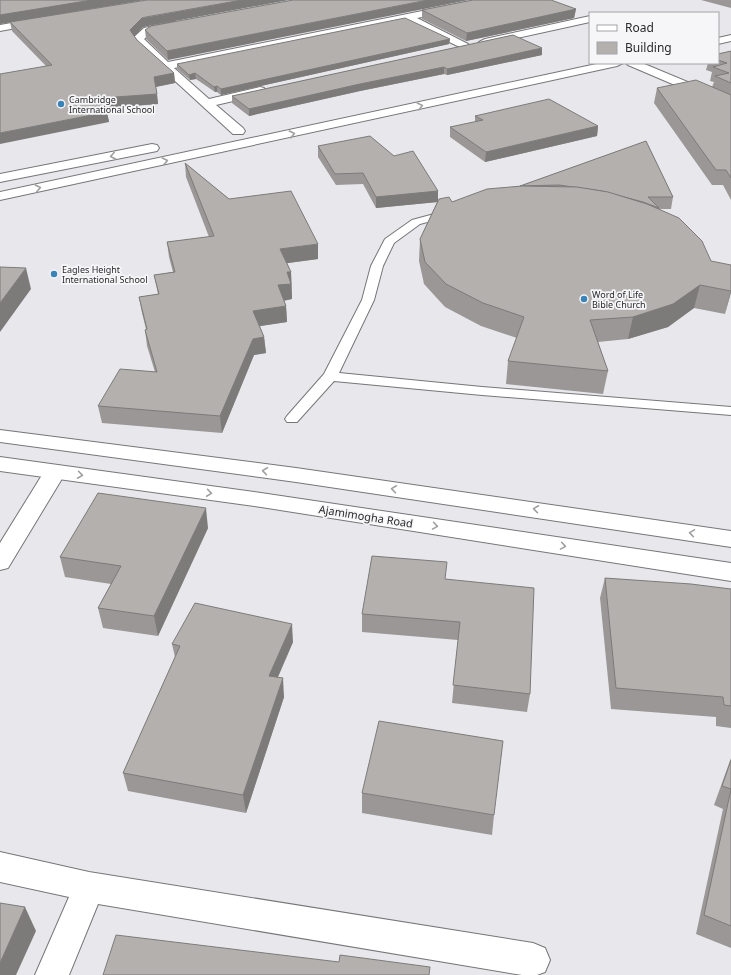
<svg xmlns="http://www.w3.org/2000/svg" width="731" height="975" viewBox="0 0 731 975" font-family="'Noto Sans',sans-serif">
  <rect width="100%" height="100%" fill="#e8e8ec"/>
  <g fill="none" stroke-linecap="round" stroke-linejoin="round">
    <defs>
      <path id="lane" d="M449 210 455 213 453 215 420 224 394 243 383 266 374 300 339 373 482 387 731 407V415L482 395 334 381 297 422H287L285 419 287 416 324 374 362 300 371 266 385 239 412 220Z"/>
      <g id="street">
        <path d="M477 0H497L492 3 417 18 468 44 470 46 468 48 464 49 405 21 174 68 209 99 260 87 264 88 266 91 264 94 216 105 243 128 245 131 243 134H233L139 48 133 38 144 28 173 22 177 23 178 25 177 27 152 33 144 39 168 62Z"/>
        <path d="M590 16V22L485 45 479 42 485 39Z"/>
        <path d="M40 18 45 21 44 23 0 31V25Z"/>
        <path d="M626 63H642L731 100V109L628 65Z"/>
        <path d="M55 465 63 467 66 472 8 568 0 570V543L47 467Z"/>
        <path d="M0 852 89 872 533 943 545 948 550 960 545 972 537 975H522L98 904 69 975H35L69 897 0 882Z"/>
      </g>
      <g id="secondary">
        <path d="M731 35V41L718 44V38Z"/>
        <path d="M601 63H623L617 66 0 200V192Z"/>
        <path d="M152 144 157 145 159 148 157 151 0 182V174Z"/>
        <path d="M0 430 296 468 731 531V547L296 482 0 442Z"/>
        <path d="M0 457 261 493 731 563V581L261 507 0 471Z"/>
      </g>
    </defs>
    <use href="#lane" stroke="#767679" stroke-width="2"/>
    <use href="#street" stroke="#767679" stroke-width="2"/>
    <use href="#secondary" stroke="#767679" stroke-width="2"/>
    <use href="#lane" fill="#fff" fill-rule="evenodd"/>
    <use href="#street" fill="#fff" fill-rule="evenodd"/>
    <use href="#secondary" fill="#fff" fill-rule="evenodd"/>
  </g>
  <g fill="#9a9796">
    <path d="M0 0H144L58 14 148 26 143 27 134 36 137 40 174 73 175 83 156 87 158 104 106 108 109 122 46 66 12 31 10 22 0 24Z"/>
    <path d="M293 0 168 60 146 39 145 30Z"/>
    <path d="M701 0H731V8Z"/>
    <path d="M556 2 576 9 574 18 466 41 422 19V10Z"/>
    <path d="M513 35 542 55 447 75 444 74 360 91 249 116 232 103V96Z"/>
    <path d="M450 39 449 44 221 95 217 92H215L196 79 190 80 177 69V64Z"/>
    <path d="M731 51V200L723 185H712L654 103 657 88 712 87 714 82 710 81 712 72 706 70 708 63H718V54Z"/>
    <path d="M475 116 598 126 597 136 485 162 450 137V127L475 122Z"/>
    <path d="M646 141 673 197 671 209H660L711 261 731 292 725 314 694 308 668 327 628 339 598 342 608 371 603 394 506 384 508 361 517 338 481 326 445 307 424 284 419 261 420 239 437 202 376 208 363 184 336 185 318 157V146L438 191V201L452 202 520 186Z"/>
    <path d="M185 163 229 199 318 259 287 263 291 272 292 299 284 301 286 306 287 322 260 326 264 337 266 353 254 355 222 433 102 423 98 406 155 372 147 346 145 330 146 329 142 313 139 297 158 294 154 275 173 272 169 257 167 242 209 237 186 177Z"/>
    <path d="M208 528 158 636 103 628 98 608 111 584 65 577 60 557Z"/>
    <path d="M605 578 731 589V728L716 726V717L611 709 600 598Z"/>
    <path d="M446 579 530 694 527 712 452 703 458 640 362 632V614Z"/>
    <path d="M293 642 278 677 284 697 246 813 128 791 123 773 175 657 172 644Z"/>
    <path d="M731 758V948L696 934 723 809 714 805Z"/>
    <path d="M362 793 494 815 492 835 362 813Z"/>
  </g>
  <g fill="#7d7b7a">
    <path d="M92 0H144L0 24V15Z"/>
    <path d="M242 0H289L148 26 143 27 132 39 130 30 142 18Z"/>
    <path d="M428 0H469L168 60 167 51Z"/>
    <path d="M576 9 574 18 466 41 467 33Z"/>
    <path d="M450 39 449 44 221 95V89Z"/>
    <path d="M542 48V55L447 75V69Z"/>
    <path d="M444 67V74L360 91 249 116V109L360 84Z"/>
    <path d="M174 73 175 83 155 87 154 77Z"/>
    <path d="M195 73 196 79 190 80 189 75Z"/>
    <path d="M217 86V92H215L214 87Z"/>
    <path d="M157 94 158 104 104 108 102 98Z"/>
    <path d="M107 112 109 122 0 144V133Z"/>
    <path d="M598 126 597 136 485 162 486 152Z"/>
    <path d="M438 191V202L376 208V197Z"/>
    <path d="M318 244V259L281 264 280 249Z"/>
    <path d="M26 268 31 289 0 332V303Z"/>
    <path d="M287 272H291L292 299 279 301 278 285Z"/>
    <path d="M700 285 694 308 668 327 628 339 633 317Z"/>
    <path d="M731 289V292L725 314Z"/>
    <path d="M286 306 287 322 254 327 253 311Z"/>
    <path d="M264 337 266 353 254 355 222 433 220 416 253 339Z"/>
    <path d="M206 508 208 528 158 636 154 616Z"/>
    <path d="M292 624 293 642 270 695 269 676Z"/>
    <path d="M283 678 284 697 246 813 243 795Z"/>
    <path d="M25 907 36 931 16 975H0V963Z"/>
  </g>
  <g fill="#b3b0ae" stroke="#7d7b7a">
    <path d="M0 0H92L0 15Z"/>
    <path d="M147 0H242L146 17 142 18 130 30 137 40 174 73 154 77 157 94 102 98 107 112 0 133V74L52 65 10 22Z"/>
    <path d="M293 0H428L167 51 145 30 151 26Z"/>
    <path d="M473 0H551L576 9 467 33 422 10Z"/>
    <path d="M405 18 450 39 221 89 217 86 214 87 195 73 189 75 177 64Z"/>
    <path d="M513 35 542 48 447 69 444 67 360 84 249 109 232 96Z"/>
    <path d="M731 51V83L715 76 729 73 713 67 727 63 718 60V54Z"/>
    <path d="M696 80 731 95V178L726 170H716L657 88Z"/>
    <path d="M549 99 598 126 486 152 450 127 483 120 475 116Z"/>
    <path d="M370 136 394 156 413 151 438 191 376 197 363 173 335 174 318 146Z"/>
    <path d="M646 141 673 197H648L659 208 643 202 602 191 559 185 520 186Z"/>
    <path d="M185 163 229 199 291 191 318 244 280 249 291 272H287L291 284 278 285 286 306 253 311 264 337 253 339 220 416 98 406 120 369 157 372 145 330 147 329 139 297 159 294 154 275 175 272 167 242 214 236Z"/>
    <path d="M522 186 577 187 608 192 647 204 679 218 702 241 711 261 731 265V291L700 285 673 304 633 317 590 320 608 371 508 361 524 317 483 303 446 284 425 262 420 239 439 199 449 197 452 202 487 189Z"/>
    <path d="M0 267 26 268 0 303Z"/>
    <path d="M98 493 206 508 154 616 98 608 121 566 60 557Z"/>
    <path d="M372 556 447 562 445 579 534 588 530 694 453 685 460 622 362 614Z"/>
    <path d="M605 578 691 584 731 589V706L724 705 723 697 616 688Z"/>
    <path d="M195 603 292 624 269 676 283 678 243 795 123 773 180 646 172 644Z"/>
    <path d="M379 721 503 741 494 815 362 793Z"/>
    <path d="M731 760V926L704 915 731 789 722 786Z"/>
    <path d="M0 903 25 907 0 963Z"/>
    <path d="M116 935 339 962 340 955 430 967 429 975H103Z"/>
  </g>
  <defs><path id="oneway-chevron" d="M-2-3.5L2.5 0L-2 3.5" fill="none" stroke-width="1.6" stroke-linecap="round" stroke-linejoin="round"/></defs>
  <g stroke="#9f9fa0">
    <use href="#oneway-chevron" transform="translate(420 106) rotate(-12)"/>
    <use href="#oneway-chevron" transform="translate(292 134) rotate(-12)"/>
    <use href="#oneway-chevron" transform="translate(113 156) rotate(169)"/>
    <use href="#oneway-chevron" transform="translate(165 161) rotate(-12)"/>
    <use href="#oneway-chevron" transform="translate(38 188) rotate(-12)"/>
    <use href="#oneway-chevron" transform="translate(265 471) rotate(-172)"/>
    <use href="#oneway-chevron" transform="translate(80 475) rotate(8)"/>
    <use href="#oneway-chevron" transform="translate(394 489) rotate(-172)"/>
    <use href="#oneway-chevron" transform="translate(209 493) rotate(8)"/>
    <use href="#oneway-chevron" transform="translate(536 509) rotate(-172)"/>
    <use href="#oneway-chevron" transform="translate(435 526) rotate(9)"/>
    <use href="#oneway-chevron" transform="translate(692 533) rotate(-171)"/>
    <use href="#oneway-chevron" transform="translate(563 546) rotate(9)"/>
  </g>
  <g fill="#3a83b7" stroke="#f6f6f9" stroke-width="1.5">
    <circle cx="61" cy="104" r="4"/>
    <circle cx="54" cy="274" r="4"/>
    <circle cx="584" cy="299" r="4"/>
  </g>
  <g text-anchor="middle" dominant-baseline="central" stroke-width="3.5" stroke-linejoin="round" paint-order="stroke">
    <g font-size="9" fill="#2a2a2b" stroke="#f6f6f9" text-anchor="start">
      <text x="69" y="99">Cambridge<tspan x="69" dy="10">International School</tspan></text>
      <text x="62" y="269">Eagles Height<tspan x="62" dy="10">International School</tspan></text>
      <text x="592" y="294">Word of Life<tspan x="592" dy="10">Bible Church</tspan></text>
    </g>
    <g font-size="11" fill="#2a2a2b" stroke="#f6f6f9">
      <text transform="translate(366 516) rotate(9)">Ajamimogha Road</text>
    </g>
  </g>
  <rect x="589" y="12" width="130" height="52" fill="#f6f6f9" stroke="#a4a4a7"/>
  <rect x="597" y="25" width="20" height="6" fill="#ffffff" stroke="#a4a4a7"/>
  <text x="625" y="32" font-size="12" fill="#2a2a2b">Road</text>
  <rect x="597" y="42" width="20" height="12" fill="#b3b0ae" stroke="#a4a4a7"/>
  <text x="625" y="52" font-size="12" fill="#2a2a2b">Building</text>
</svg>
